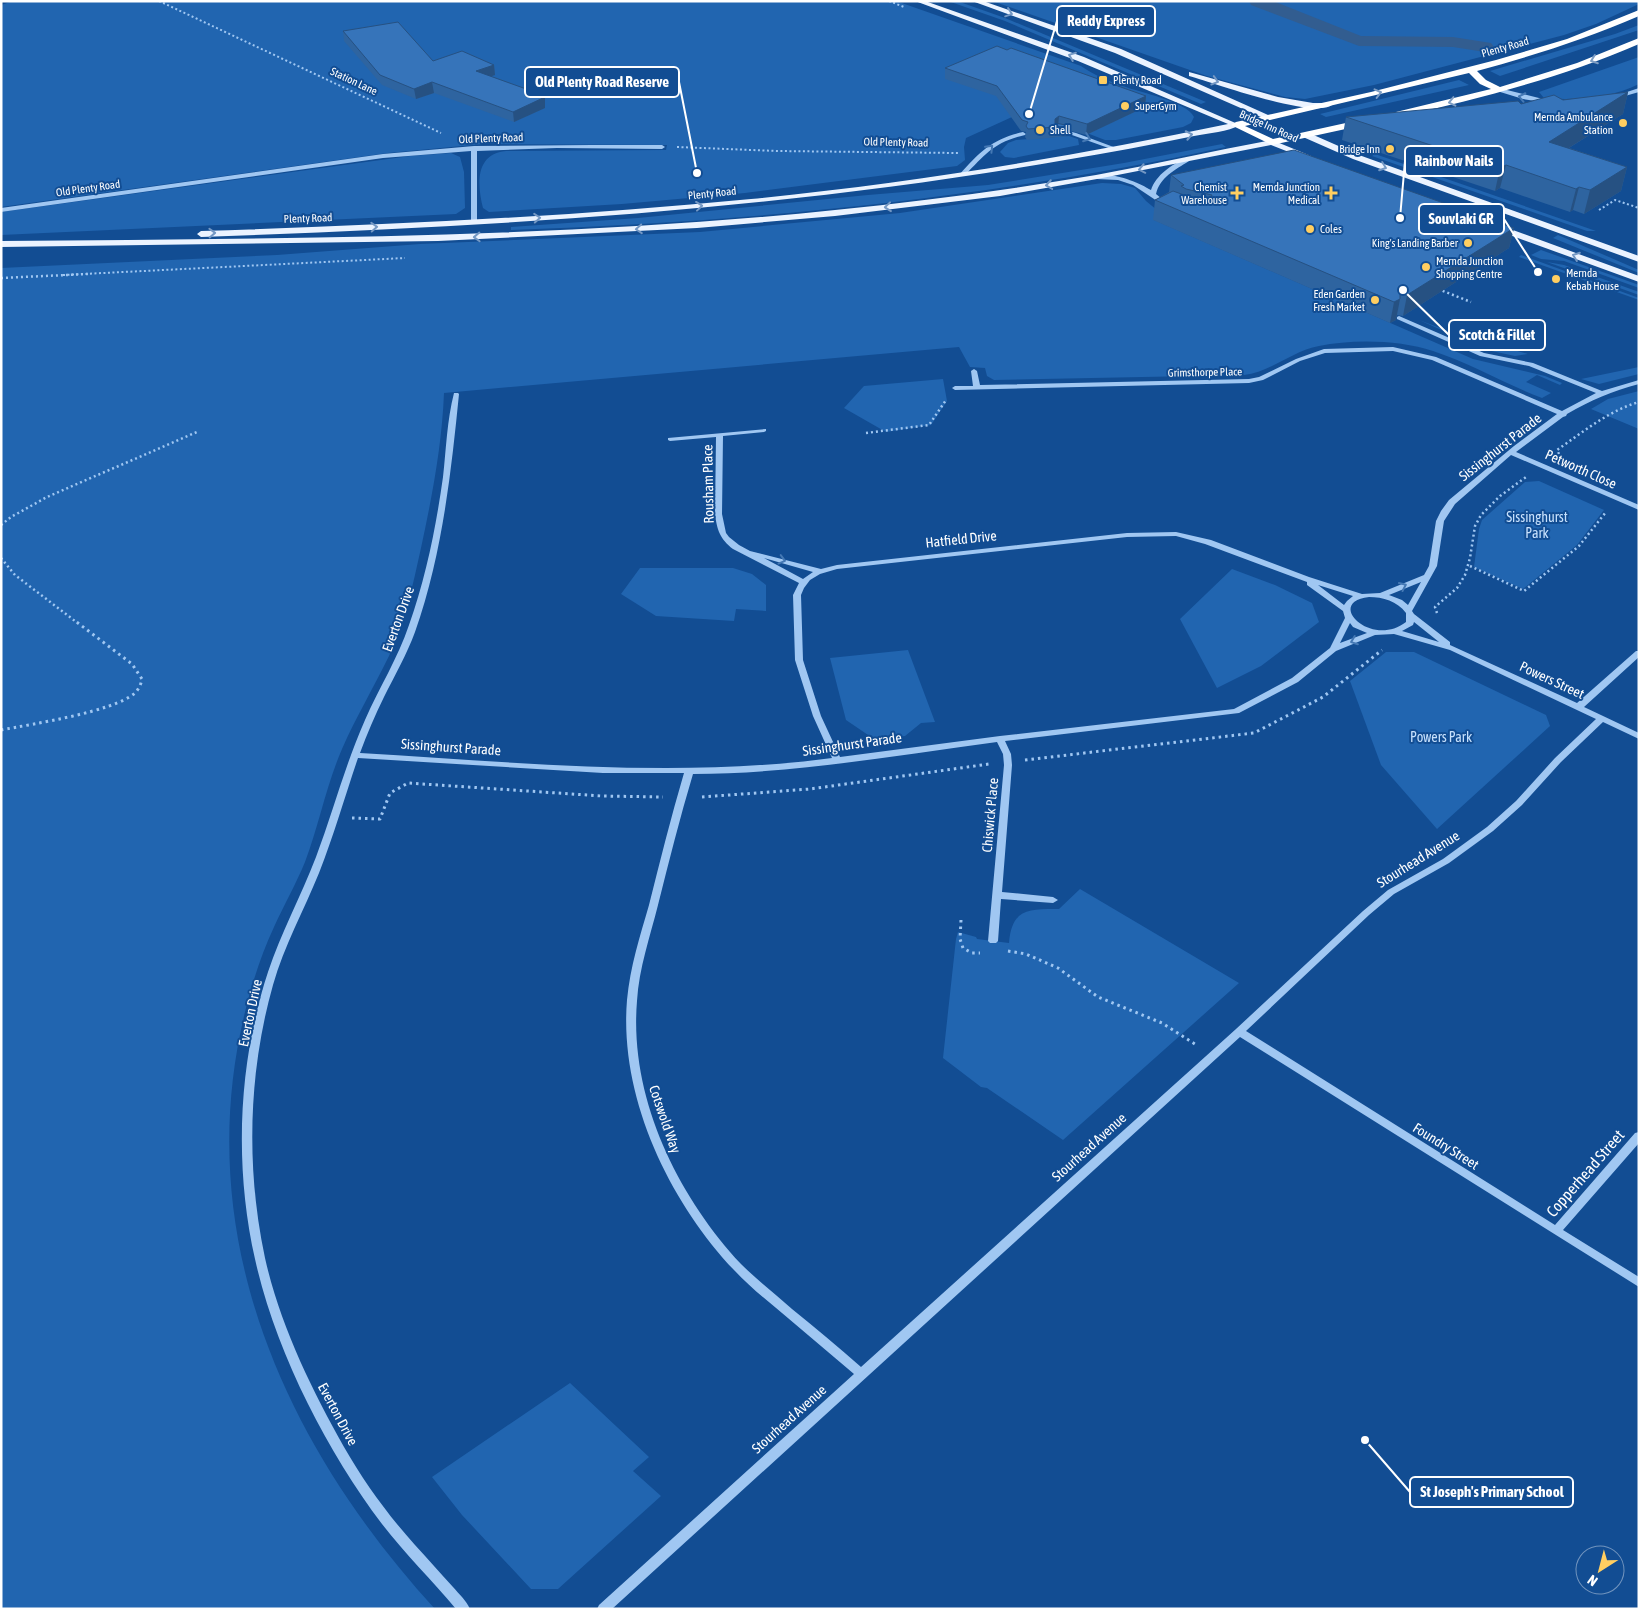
<svg xmlns="http://www.w3.org/2000/svg" width="1640" height="1610" viewBox="0 0 1640 1610" font-family="'Asap Condensed',sans-serif">
  <rect width="100%" height="100%" fill="#124d93"/>
  <g fill="#2165b0">
    <path d="M13 1H896L1081 66C1094 75 1108 81 1123 86 1141 93 1186 101 1194 117L1191 123 1183 127 1116 140H1105L1027 110 966 138 964 147 965 160 957 166 745 193 622 204 489 212 483 208C477 184 475 154 506 151L666 150 667 145 483 144 388 153 1 207V5Z"/>
    <path d="M948 1H957L1005 18 1206 102 1201 104 1005 21Z"/>
    <path d="M992 1H1639V4L1596 24 1564 35 1374 85 1305 99 1285 97 1207 76Z"/>
    <path d="M1639 25V30L1500 76 1490 71 1615 34Z"/>
    <path d="M1639 57V84C1611 98 1575 101 1544 98L1539 92Z"/>
    <path d="M1459 80 1469 85 1326 117 1320 114Z"/>
    <path d="M1069 136 1078 139 1079 145 1014 158 1005 157 1000 152 1008 143 1016 140Z"/>
    <path d="M1222 144 1226 147C992 198 751 222 511 230V227L638 218 868 195 988 185 1124 163Z"/>
    <path d="M451 153 460 157 464 172 465 208 456 214 1 235V212L410 156Z"/>
    <path d="M1375 154 1596 231H1587L1372 156Z"/>
    <path d="M1102 183 1121 184 1135 188 1146 201 1163 215 1154 220 1473 359 1545 376 1562 383 1560 385 1537 375 1526 382 1551 393 1542 398C1505 384 1470 363 1433 351 1400 340 1353 339 1319 346 1292 351 1271 372 1244 375L994 380 987 376 985 368 970 367 959 347 444 393C442 445 432 497 421 548 413 584 405 623 389 656 374 687 356 717 342 749 326 786 319 825 305 862 296 884 284 905 274 927 262 953 253 980 246 1008 189 1234 284 1444 435 1609H1V268L277 255 420 244 700 232 900 213Z"/>
    <path d="M1558 235 1639 270V273L1553 238Z"/>
    <path d="M1541 250 1639 285V288L1564 261 1541 259 1531 255Z"/>
    <path d="M1521 255 1639 298V300L1519 257Z"/>
    <path d="M1547 262 1564 265 1639 292V295Z"/>
    <path d="M1419 320 1448 331 1528 354 1515 356 1487 350Z"/>
    <path d="M1457 322 1533 351 1449 327Z"/>
    <path d="M1639 367V374L1599 384 1581 379Z"/>
    <path d="M943 379 947 401 931 425 886 432 844 408 864 386Z"/>
    <path d="M1639 391V429L1591 409 1608 399Z"/>
    <path d="M1539 481 1604 510 1577 545 1523 589 1474 567 1479 529 1482 520 1525 482Z"/>
    <path d="M640 568H733L752 574 766 585V611L736 609 734 621 656 616 621 594Z"/>
    <path d="M1232 569 1275 585 1312 603 1319 622 1261 666 1217 688 1180 619Z"/>
    <path d="M908 650 935 722 921 723 905 736 874 739 846 720 830 658Z"/>
    <path d="M1386 652H1414L1546 715 1550 726 1437 829 1381 765 1350 681Z"/>
    <path d="M1080 889 1239 983 1063 1140 987 1088 981 1087 943 1058 956 939 958 932 976 937 977 939 1009 943C1012 908 1029 909 1059 909Z"/>
    <path d="M570 1383 649 1457 633 1471 661 1496 558 1589H531L462 1515 432 1477Z"/>
  </g>
  <g fill="none" stroke-linecap="round" stroke-linejoin="round">
    <path fill="#325d90" fill-rule="evenodd" d="M1249 1H1273L1361 36 1453 37 1491 43 1494 47 1491 51 1485 52 1453 47 1359 46 1251 5Z"/>
    <g stroke="#a0c7f2" stroke-width="2" stroke-dasharray="2 2.5" stroke-linecap="butt">
      <path d="M159 1 441 133"/>
      <path d="M889 1 904 7"/>
      <path d="M677 147 777 151 958 153"/>
      <path d="M1599 210 1615 200 1639 208"/>
      <path d="M63 275 405 258"/>
    </g>
    <g stroke="#a0c7f2" stroke-width="2.5" stroke-dasharray="2 3" stroke-linecap="butt">
      <path d="M1 278 88 274"/>
      <path d="M1438 289 1471 302"/>
      <path d="M866 433 929 425 946 400"/>
      <path d="M1559 454 1557 450C1583 432 1608 411 1639 402"/>
      <path d="M1 525 11 517 47 497 197 432"/>
      <path d="M1 558 15 575 75 621"/>
      <path d="M1470 566 1524 591 1579 546 1606 512"/>
      <path d="M1437 613 1435 607 1457 588 1465 575 1470 558 1475 526 1481 515 1500 496 1526 477"/>
    </g>
    <g stroke="#a0c7f2" stroke-width="3" stroke-dasharray="2.5 4" stroke-linecap="butt">
      <path d="M1 730C32 724 113 712 135 693 139 689 141 684 142 679L132 664 74 620"/>
      <path d="M1025 760 1254 733 1323 697 1382 650"/>
      <path d="M702 797 810 789 989 764"/>
      <path d="M352 818 380 819 390 793 408 783 602 796 663 797"/>
      <path d="M961 920 960 939 963 948 972 953H980"/>
      <path d="M1008 951 1026 954 1058 968 1098 997 1162 1023 1198 1046"/>
    </g>
    <g fill="#a0c7f2" fill-rule="evenodd">
      <path d="M1499 88 1551 101 1548 103 1523 99 1497 91V89Z"/>
      <path d="M1639 88V92L1618 98 1615 96Z"/>
      <path d="M1060 129 1076 133 1119 149 1114 150 1072 135 1058 132 1057 131Z"/>
      <path d="M1023 132 1026 134 1025 135C994 142 986 154 965 175L960 174C979 152 994 138 1023 132Z"/>
      <path d="M592 145H662L665 147 662 149 557 148 477 151V222L474 224 471 222V151L383 158 1 212V208L383 154 474 146Z"/>
      <path d="M1187 158 1190 160 1189 161C1175 170 1160 177 1156 194L1168 204 1169 205 1166 207 1133 185 1118 180 1097 179 1094 177C1109 170 1138 182 1151 190 1156 175 1172 164 1187 158Z"/>
      <path d="M1399 316 1484 353 1533 363 1602 391 1639 380V384C1612 391 1591 400 1567 414L1566 416 1563 417 1516 452 1639 505V510L1511 455 1455 504 1444 521 1437 566 1412 611 1414 614 1450 642V645L1577 703 1636 651H1639V657L1584 707 1639 733V739L1603 722 1561 762 1522 805 1493 831 1449 863 1394 894 1369 915 1246 1031 1555 1225 1635 1133 1639 1132V1143L1563 1230 1639 1277V1287L1240 1037 612 1609H597L599 1605 854 1374C830 1354 806 1333 782 1313 765 1299 749 1286 734 1270 669 1201 619 1097 627 1000 630 967 640 936 649 905 660 861 671 817 684 773H603L358 758C345 796 334 835 319 873 304 910 284 946 273 985 248 1073 246 1169 265 1258 280 1325 311 1388 344 1447 364 1482 388 1515 415 1545 428 1559 440 1573 453 1587 459 1594 466 1600 470 1609H456C432 1580 405 1554 382 1524 326 1450 275 1350 255 1259 234 1166 238 1063 268 972 281 933 301 896 316 857 333 812 345 765 365 720 379 688 398 658 409 625 426 577 436 527 443 477 446 450 447 420 454 393H458L459 394C451 474 442 556 415 632 407 654 395 675 384 697 375 715 367 734 360 753 517 762 675 779 832 758L813 716 795 660 793 595 799 583 733 549C720 539 717 530 715 514L716 437 670 441 668 440V438L766 429V431L764 432 723 436 722 514 726 533 729 537 739 545 750 551 821 569 837 565 1127 533 1176 532 1211 540 1309 577 1362 594 1380 593 1424 575 1429 566 1436 521 1441 511 1449 500 1514 446 1557 414 1432 360 1393 351 1325 353 1300 361 1263 380 1249 383 955 390 952 388 955 386H973L971 371 974 369 977 371 980 385 1249 379 1259 377 1296 359 1324 349 1393 347 1436 357 1562 411 1596 393 1529 366 1480 356 1397 319V317ZM1176 536 1205 544 1307 582V585L1343 611 1345 618 1330 648 1292 678 1234 709 1000 736 840 757 821 716 803 660 801 595 804 588 810 580 820 574 837 569 1127 537ZM764 558 813 572 803 579ZM1421 582 1408 605 1402 600 1389 595ZM1318 585 1353 596 1347 601 1344 605ZM1369 597C1383 597 1397 601 1406 613V622C1371 649 1324 602 1369 597ZM1414 622 1439 642 1402 631 1413 625ZM1350 623 1353 627 1367 633 1340 643ZM1394 634 1450 650 1596 719 1555 758 1516 801 1487 827 1443 859 1388 890 1363 911 1236 1029 861 1367C839 1348 816 1328 792 1309 775 1294 757 1280 741 1264 677 1195 629 1097 637 1001 639 968 650 937 658 905 669 861 680 817 693 774 794 774 897 755 997 742L1003 754 1004 765 988 941 990 943H996L998 941 1001 899 1053 903 1058 900 1053 897 1002 892 1012 765 1011 754 1005 741 1239 713 1298 682 1336 651 1375 635Z"/>
    </g>
    <g fill="#ebf3ff" fill-rule="evenodd">
      <path d="M915 1H925L1084 57 1240 125C1228 132 1209 133 1194 136 1151 145 1108 153 1065 160 779 210 491 227 201 237L197 234 201 231C384 225 568 217 751 199 911 183 1070 157 1228 124L1078 61Z"/>
      <path d="M972 1H983L1121 49 1275 118 1268 120 1115 53Z"/>
      <path d="M1189 72 1278 97 1313 103H1328L1332 105C1313 119 1214 83 1189 76Z"/>
      <path d="M1303 133H1309L1359 155 1639 256V262L1353 159 1303 137Z"/>
      <path d="M1272 140 1311 156 1304 158 1271 145 1097 179 1000 196 835 216 697 228 438 241 1 247V241C279 238 558 239 835 210 922 201 1009 190 1096 175 1155 164 1213 151 1272 140Z"/>
      <path d="M1499 225 1639 276V282L1496 230 1495 228Z"/>
    </g>
    <path fill="#fff" fill-rule="evenodd" d="M1639 10V16C1586 39 1532 56 1477 71L1486 80 1500 87 1577 63 1639 38V44C1561 78 1481 98 1399 117L1394 114 1396 112 1491 89 1480 84 1469 73 1245 126 1273 139 1364 119 1369 122 1364 125 1272 145 1231 125 1236 122 1371 92 1496 60 1567 39Z"/>
  </g>
  <g fill="#2e64a0">
    <path d="M343 31 433 61 494 65 495 75 491 76 529 92 545 108 514 122 434 93 416 99 382 85 344 41Z"/>
    <path d="M945 68 1146 96 1145 107 1086 135 1071 131 1070 136 1027 140 1025 137 1026 132 1021 131 996 96 945 79Z"/>
    <path d="M1628 92 1623 114 1569 148 1627 167 1621 191 1584 214 1573 210 1570 212 1500 188 1495 191 1342 140 1346 117 1521 104 1563 100Z"/>
    <path d="M1171 175 1514 228 1509 248 1403 316 1397 315 1396 320 1390 323 1153 220 1155 200 1169 192Z"/>
  </g>
  <g fill="#265182">
    <path d="M494 65 495 75 477 81 476 71Z"/>
    <path d="M432 82 434 93 416 99 414 89Z"/>
    <path d="M1628 92 1623 114 1543 164 1549 142Z"/>
    <path d="M1146 96 1145 107 1086 135 1087 124Z"/>
    <path d="M545 97V108L514 122 513 112Z"/>
    <path d="M1059 116 1058 127H1054L1055 119Z"/>
    <path d="M1506 165 1500 188 1495 191 1500 168Z"/>
    <path d="M1627 167 1621 191 1584 214 1590 190Z"/>
    <path d="M1579 187 1573 210 1570 212 1576 189Z"/>
    <path d="M1514 228 1509 248 1403 316 1407 295Z"/>
    <path d="M1400 299 1396 320 1390 323 1394 302Z"/>
  </g>
  <g fill="#3674ba" stroke="#265182">
    <path d="M398 22 433 61 462 51 494 65 476 71 529 90 527 91 545 97 513 112 432 82 414 89 380 75 343 31Z"/>
    <path d="M997 46 1007 50 1011 48 1146 96 1087 124 1059 116 1055 119V123L1071 126 1028 129 1026 126 1028 122 1022 120 997 86 945 68Z"/>
    <path d="M1628 92 1549 142 1627 167 1590 190 1579 187 1576 189 1506 165 1500 168 1346 117 1518 101 1521 104 1554 95 1563 100Z"/>
    <path d="M1294 150 1514 228 1407 295 1400 294V299L1394 302 1155 200 1173 191 1198 200H1211L1212 195 1186 189 1181 186 1184 185 1171 175Z"/>
  </g>
  <defs><path id="oneway-chevron" d="M-2-3.5L2.5 0L-2 3.5" fill="none" stroke-width="1.6" stroke-linecap="round" stroke-linejoin="round" transform="scale(1.25)"/></defs>
  <g stroke="#7498c4">
    <use href="#oneway-chevron" transform="translate(1009 13) rotate(19)"/>
    <use href="#oneway-chevron" transform="translate(1072 56) rotate(-159)"/>
    <use href="#oneway-chevron" transform="translate(1215 81) rotate(16)"/>
    <use href="#oneway-chevron" transform="translate(1189 135) rotate(-11)"/>
    <use href="#oneway-chevron" transform="translate(1383 167) rotate(20)"/>
    <use href="#oneway-chevron" transform="translate(1142 169) rotate(169)"/>
    <use href="#oneway-chevron" transform="translate(1049 185) rotate(171)"/>
    <use href="#oneway-chevron" transform="translate(699 206) rotate(-6)"/>
    <use href="#oneway-chevron" transform="translate(888 207) rotate(174)"/>
    <use href="#oneway-chevron" transform="translate(537 218) rotate(-4)"/>
    <use href="#oneway-chevron" transform="translate(374 227) rotate(-3)"/>
    <use href="#oneway-chevron" transform="translate(639 229) rotate(176)"/>
    <use href="#oneway-chevron" transform="translate(212 233) rotate(-2)"/>
    <use href="#oneway-chevron" transform="translate(477 237) rotate(178)"/>
    <use href="#oneway-chevron" transform="translate(1576 256) rotate(-160)"/>
  </g>
  <g stroke="#7d9dc4">
    <use href="#oneway-chevron" transform="translate(1594 60) rotate(160)"/>
    <use href="#oneway-chevron" transform="translate(1378 93) rotate(-14)"/>
    <use href="#oneway-chevron" transform="translate(1452 102) rotate(167)"/>
  </g>
  <g stroke="#4478b4">
    <use href="#oneway-chevron" transform="translate(1522 97) rotate(-168)"/>
    <use href="#oneway-chevron" transform="translate(1087 138) rotate(21)"/>
    <use href="#oneway-chevron" transform="translate(990 148) rotate(-46)"/>
    <use href="#oneway-chevron" transform="translate(782 560) rotate(15)"/>
    <use href="#oneway-chevron" transform="translate(1403 586) rotate(-24)"/>
    <use href="#oneway-chevron" transform="translate(1354 641) rotate(159)"/>
  </g>
  <g fill="#ffce61" stroke="#124d93" stroke-width="2">
    <rect x="1098" y="75" width="10" height="10" rx="2.5"/>
    <circle cx="1125" cy="106" r="5"/>
    <circle cx="1623" cy="123" r="5"/>
    <circle cx="1040" cy="130" r="5"/>
    <circle cx="1390" cy="149" r="5"/>
    <path d="M1234.5 185.5h5v5h5v5h-5v5h-5v-5h-5v-5h5z"/>
    <path d="M1328.5 185.5h5v5h5v5h-5v5h-5v-5h-5v-5h5z"/>
    <circle cx="1310" cy="229" r="5"/>
    <circle cx="1468" cy="243" r="5"/>
    <circle cx="1426" cy="267" r="5"/>
    <circle cx="1556" cy="279" r="5"/>
    <circle cx="1375" cy="300" r="5"/>
  </g>
  <g text-anchor="middle" dominant-baseline="central" stroke-width="4" stroke-linejoin="round" paint-order="stroke">
    <g font-size="11" fill="#fff" stroke="#124d93">
      <text transform="translate(1505 47) rotate(-16)">Plenty Road</text>
      <text transform="translate(354 81) rotate(25)">Station Lane</text>
      <text transform="translate(1269 126) rotate(24)">Bridge Inn Road</text>
      <text transform="translate(491 138) rotate(-2)">Old Plenty Road</text>
      <text transform="translate(896 142) rotate(1)">Old Plenty Road</text>
      <text transform="translate(88 188) rotate(-8)">Old Plenty Road</text>
      <text transform="translate(712 193) rotate(-6)">Plenty Road</text>
      <text transform="translate(308 218) rotate(-2)">Plenty Road</text>
      <text transform="translate(1205 372) rotate(-1)">Grimsthorpe Place</text>
    </g>
    <g font-size="11" fill="#fff" stroke="#124d93" text-anchor="start">
      <text x="1113" y="80">Plenty Road</text>
      <text x="1135" y="106">SuperGym</text>
      <text x="1613" y="117" text-anchor="end">Mernda Ambulance<tspan x="1613" dy="13">Station</tspan></text>
      <text x="1050" y="130">Shell</text>
      <text x="1380" y="149" text-anchor="end">Bridge Inn</text>
      <text x="1227" y="187" text-anchor="end">Chemist<tspan x="1227" dy="13">Warehouse</tspan></text>
      <text x="1320" y="187" text-anchor="end">Mernda Junction<tspan x="1320" dy="13">Medical</tspan></text>
      <text x="1320" y="229">Coles</text>
      <text x="1458" y="243" text-anchor="end">King's Landing Barber</text>
      <text x="1436" y="261">Mernda Junction<tspan x="1436" dy="13">Shopping Centre</tspan></text>
      <text x="1566" y="273">Mernda<tspan x="1566" dy="13">Kebab House</tspan></text>
      <text x="1365" y="294" text-anchor="end">Eden Garden<tspan x="1365" dy="13">Fresh Market</tspan></text>
    </g>
    <g font-size="14" fill="#fff" stroke="#124d93">
      <text transform="translate(1500 447) rotate(-38)">Sissinghurst Parade</text>
      <text transform="translate(1581 469) rotate(24)">Petworth Close</text>
      <text transform="translate(708 484) rotate(-91)">Rousham Place</text>
      <text transform="translate(961 539) rotate(-6)">Hatfield Drive</text>
      <text transform="translate(398 619) rotate(-70)">Everton Drive</text>
      <text transform="translate(1552 680) rotate(25)">Powers Street</text>
      <text transform="translate(852 744) rotate(-8)">Sissinghurst Parade</text>
      <text transform="translate(451 747) rotate(4)">Sissinghurst Parade</text>
      <text transform="translate(990 815) rotate(-85)">Chiswick Place</text>
      <text transform="translate(1418 859) rotate(-32)">Stourhead Avenue</text>
      <text transform="translate(250 1013) rotate(-78)">Everton Drive</text>
      <text transform="translate(665 1119) rotate(71)">Cotswold Way</text>
      <text transform="translate(1446 1146) rotate(32)">Foundry Street</text>
      <text transform="translate(1089 1147) rotate(-42)">Stourhead Avenue</text>
      <text transform="translate(338 1414) rotate(62)">Everton Drive</text>
      <text transform="translate(789 1419) rotate(-42)">Stourhead Avenue</text>
    </g>
    <g font-size="14" fill="#c7e1fd" stroke="#124d93">
      <text x="1537" y="517">Sissinghurst<tspan x="1537" dy="16">Park</tspan></text>
      <text x="1441" y="737">Powers Park</text>
    </g>
    <g font-size="16" fill="#fff" stroke="#124d93">
      <text transform="translate(1585 1173) rotate(-49)">Copperhead Street</text>
    </g>
  </g>
  <path fill="none" stroke="#fff" stroke-width="2" d="M1029 114L1057 21M697 173L679 82M1400 218L1405 161M1538 272L1504 219M1403 290L1449 335M1365 1440L1410 1492"/>
  <g fill="#fff" stroke="#124d93" stroke-width="2">
    <circle cx="1029" cy="114" r="5"/>
    <circle cx="697" cy="173" r="5"/>
    <circle cx="1400" cy="218" r="5"/>
    <circle cx="1538" cy="272" r="5"/>
    <circle cx="1403" cy="290" r="5"/>
    <circle cx="1365" cy="1440" r="5"/>
  </g>
  <g fill="#124d93" stroke="#fff" stroke-width="2">
    <rect x="1057" y="6" width="98" height="30" rx="5"/>
    <rect x="525" y="67" width="154" height="30" rx="5"/>
    <rect x="1405" y="146" width="98" height="30" rx="5"/>
    <rect x="1419" y="204" width="85" height="30" rx="5"/>
    <rect x="1449" y="320" width="96" height="30" rx="5"/>
    <rect x="1410" y="1477" width="163" height="30" rx="5"/>
  </g>
  <g font-size="15" text-anchor="middle" font-weight="bold" fill="#fff">
    <text x="1106" y="26">Reddy Express</text>
    <text x="602" y="87">Old Plenty Road Reserve</text>
    <text x="1454" y="166">Rainbow Nails</text>
    <text x="1461" y="224">Souvlaki GR</text>
    <text x="1497" y="340">Scotch &amp; Fillet</text>
    <text x="1492" y="1497">St Joseph's Primary School</text>
  </g>
  <rect width="1640" height="1610" fill="none" stroke="#ffffff" stroke-width="5"/>
  <g transform="translate(1600 1570) rotate(216)"><circle r="24" fill="#124d93" stroke="#7194be"/>
  <path d="M0-4L9 19L0 12L-9 19Z" fill="#ffce61"/>
  <text y="-8" font-size="14" font-weight="bold" text-anchor="middle" fill="#ffffff">N</text>
  </g>
</svg>
